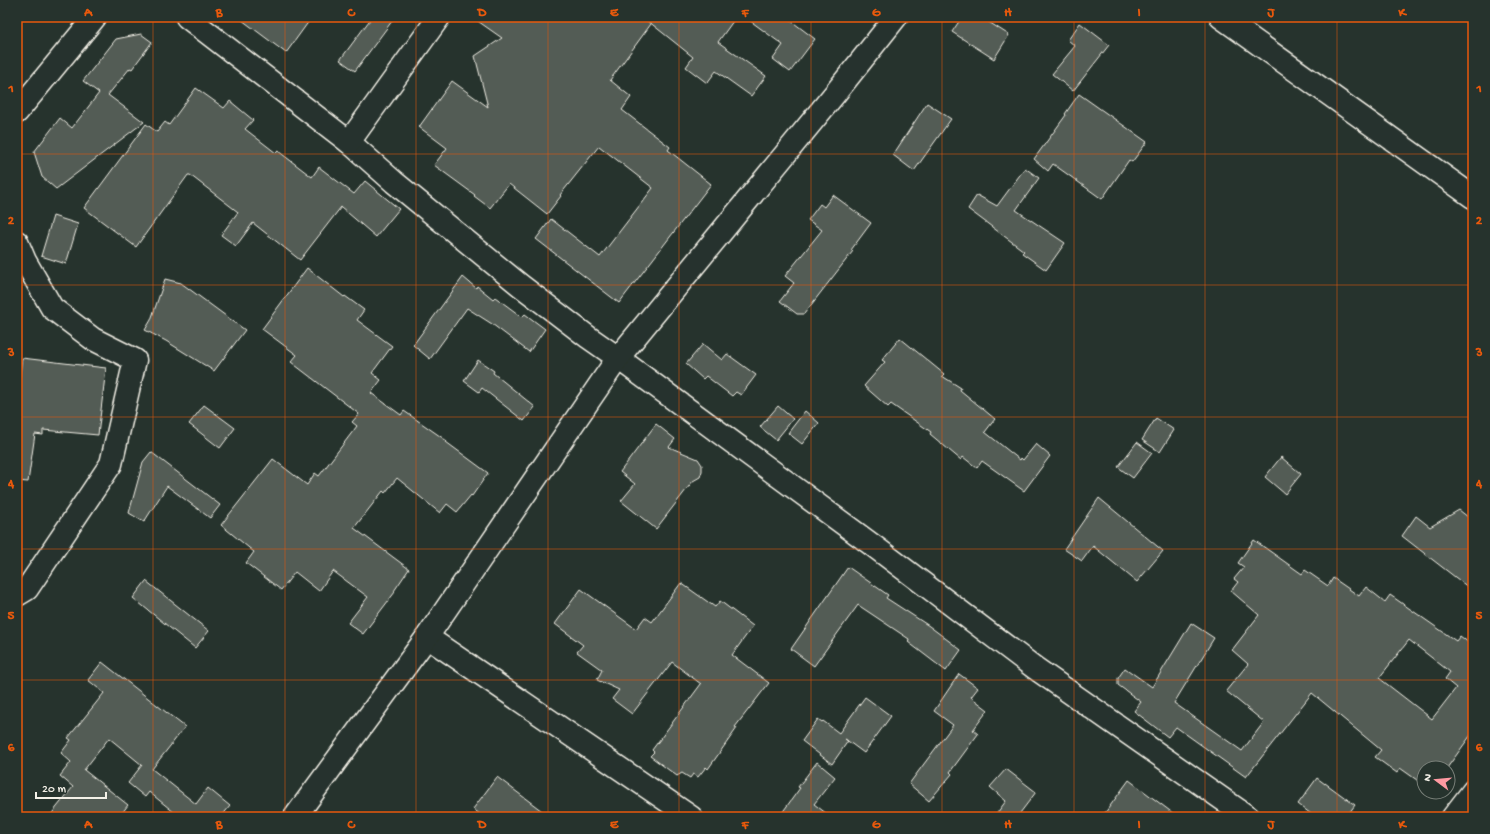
<svg xmlns="http://www.w3.org/2000/svg" width="1490" height="834" viewBox="0 0 1490 834" font-family="'Gochi Hand',sans-serif">
  <rect width="100%" height="100%" fill="#26332d"/>
  <filter id="ink" filterUnits="userSpaceOnUse"><feTurbulence type="fractalNoise" baseFrequency=".025" numOctaves="2"/><feDisplacementMap in="SourceGraphic" scale="8" xChannelSelector="R" yChannelSelector="G"/><feConvolveMatrix kernelMatrix="1 2 1 2 8 2 1 2 1" color-interpolation-filters="sRGB"/></filter>
  <g filter="url(#ink)">
    <g fill="#525c55" stroke="#f4f1e8" fill-rule="evenodd">
      <path d="M238 17H312L286 53Z"/>
      <path d="M372 17H395L355 71 340 60Z"/>
      <path d="M472 17H642L651 24 610 80 631 97 622 110 670 147 668 150 711 184 619 303 536 239 551 219 600 257 653 188 599 146 560 195 561 196 547 214 509 184 490 208 474 196 475 195 434 165 447 148 419 127 452 81 488 107 475 56 502 38Z"/>
      <path d="M643 17H736L718 42 766 76 751 96 716 71 707 83 686 67 693 57Z"/>
      <path d="M745 17H786L815 39 790 72 773 59 783 45Z"/>
      <path d="M962 17H981L1009 35 994 59 952 32Z"/>
      <path d="M1080 23 1109 45 1073 91 1052 74 1075 46 1068 40Z"/>
      <path d="M141 34 152 42 132 69 130 68 108 95 144 122 56 189 42 177 34 152 60 118 72 128 99 93 83 81 116 39Z"/>
      <path d="M196 88 224 108 230 101 253 120 245 129 276 153 278 151 312 177 319 167 354 194 365 181 399 209 376 237 341 207 300 260 253 223 236 246 221 235 238 212 190 175H188L136 247 84 208 146 124 157 132 165 122 169 125Z"/>
      <path d="M1079 94 1147 142 1132 162 1129 160 1102 199 1053 164 1048 171 1034 159 1066 115 1065 114Z"/>
      <path d="M927 103 951 119 914 171 893 155Z"/>
      <path d="M1025 168 1039 178 1016 210 1065 243 1046 270 1022 253 1024 251 968 209 977 195 997 206Z"/>
      <path d="M833 195 871 223 851 250 853 251 804 314H797L780 301 794 283 785 276 822 230 808 220 820 204 824 207Z"/>
      <path d="M53 216 78 224 66 264 41 256Z"/>
      <path d="M307 268 344 297 345 296 364 310 357 320 392 346 372 373 381 380 371 393 401 415 404 411 447 441 446 442 488 473 472 496 471 495 457 512 447 504 440 513 397 478 385 493 383 491 354 528 409 569 394 591 395 592 363 634 348 623 368 597 333 571 319 591 295 572 281 590 246 563 254 552 221 525 273 459 307 485 315 473 319 476 357 426 352 422 359 414 291 362 297 355 262 329Z"/>
      <path d="M463 277 476 288 477 286 493 299 495 297 522 317 525 314 545 329 529 352 492 324 467 308 430 359 413 345Z"/>
      <path d="M165 279 181 283 245 330 214 371 166 341 145 330 151 320Z"/>
      <path d="M900 338 944 374 942 376 961 388 960 390 995 419 985 432 1020 460 1021 458 1023 460 1036 444 1050 456 1024 491 982 461 977 468 963 457 961 460 930 434 931 432 891 404 888 407 864 386 885 362 882 360Z"/>
      <path d="M703 344 722 360 727 354 756 375 741 395 736 392 732 396 706 376 703 379 686 364Z"/>
      <path d="M22 358 106 368 98 435 43 430V435L35 434 28 482 17 481V399Z"/>
      <path d="M478 360 494 371 493 373 535 407 524 421 482 388 479 392 464 381Z"/>
      <path d="M204 405 235 428 220 448 189 424Z"/>
      <path d="M778 406 793 419 776 440 760 427Z"/>
      <path d="M805 411 819 423 802 444 788 433Z"/>
      <path d="M1156 418 1174 430 1160 452 1142 440Z"/>
      <path d="M656 424 675 439 669 447 698 459 702 465V471L700 477 693 481 656 529 621 501 635 484 620 472Z"/>
      <path d="M1137 442 1152 453 1133 478 1118 467Z"/>
      <path d="M151 452 220 505 210 518 167 486 144 522 129 513 143 462Z"/>
      <path d="M1281 457 1301 474 1285 494 1265 477Z"/>
      <path d="M1099 498 1163 551 1137 582 1093 546 1082 561 1064 549Z"/>
      <path d="M1459 510 1473 521V591L1402 536 1416 516 1430 527Z"/>
      <path d="M1254 540 1302 574 1305 570 1328 586 1333 578 1359 596 1366 587 1385 602 1390 595 1456 641 1460 636 1473 646V732L1447 768H1424V785L1400 768 1397 773 1375 757 1381 750 1312 693 1246 777 1176 727 1168 737 1134 711 1141 702 1118 685V678L1125 668 1152 687 1191 623 1214 638 1174 703 1242 751 1264 722 1226 691 1248 664 1232 650 1259 615 1231 591 1238 582 1234 579 1244 567 1238 563ZM1409 640 1450 672 1445 679 1456 688 1432 719 1379 678Z"/>
      <path d="M848 567 888 595 886 598 929 626 961 650 946 671 908 642 909 639 858 605 814 666 791 649Z"/>
      <path d="M146 581 209 631 195 648 133 598Z"/>
      <path d="M681 583 715 607 720 601 753 626 732 655 769 683 735 727 737 728 708 769 706 767 698 777 693 774 690 778 682 773 677 776 650 756 654 752 652 750 701 684 672 662 632 714 612 699 619 690 597 680 602 670 577 652 583 645 555 624 581 589 636 629 645 617 652 622Z"/>
      <path d="M102 662 185 727 152 769 196 804 208 788 230 806 221 817H180L149 792 145 797 128 783 142 765 109 738 84 770 128 805 119 817H49L73 787 60 776 71 762 61 753 71 740 68 738 104 693 88 680Z"/>
      <path d="M959 674 978 688 971 697 988 710 973 730 978 734 950 772 952 774 929 801 909 784 953 725 934 711Z"/>
      <path d="M865 697 891 716 864 753 845 739 848 741 832 764 802 741 818 719 822 722 823 721 839 733Z"/>
      <path d="M817 762 835 777 814 804 831 817H779L800 788 798 787Z"/>
      <path d="M1006 769 1036 792 1017 817H994L1006 801 990 787Z"/>
      <path d="M497 777 550 817H484L473 809Z"/>
      <path d="M1317 778 1325 784V783L1355 805 1346 817H1315L1298 804Z"/>
      <path d="M1129 780 1178 817H1102Z"/>
    </g>
    <g fill="none" stroke-linecap="round" stroke-linejoin="round">
      <defs>
        <g id="street">
          <path d="M187 17 349 142 394 182 520 285 588 337 618 358 875 547 1035 668 1248 817"/>
          <path d="M1221 17 1473 197"/>
          <path d="M17 112 95 17"/>
          <path d="M349 142 439 17"/>
          <path d="M17 242 25 261 52 308 93 339 135 360 111 464 27 589 17 595"/>
          <path d="M427 637 691 817"/>
          <path d="M295 817 427 637 618 358 833 96 896 17"/>
          <path d="M1453 817 1473 791"/>
        </g>
      </defs>
      <use href="#street" stroke="#f4f1e8" stroke-width="25"/>
      <use href="#street" stroke="#26332d" stroke-width="22"/>
    </g>
  </g>
  <path fill="none" stroke="#e8590c" stroke-width="1" stroke-opacity="0.55" d="M153 17V817M285 17V817M416 17V817M548 17V817M679 17V817M811 17V817M942 17V817M1074 17V817M1205 17V817M1337 17V817M17 154H1473M17 285H1473M17 417H1473M17 549H1473M17 680H1473"/>
  <rect width="1490" height="834" fill="none" stroke="#26332d" stroke-width="44"/>
  <g transform="translate(1436 780) rotate(286)"><circle r="19" fill="#26332d" stroke="#787f78"/>
  <path d="M0-3L7 15L0 10L-7 15Z" fill="#ff9aa2"/>
  <text y="-6" font-size="11" font-weight="bold" text-anchor="middle" fill="#f4f1e8">N</text>
  </g>
  <path d="M36 792v6h70v-6" fill="none" stroke="#f4f1e8" stroke-width="2"/>
  <text x="42" y="792" font-size="12" fill="#f4f1e8" stroke="#26332d" stroke-width="3" paint-order="stroke">20 m</text>
  <rect x="22" y="22" width="1446" height="790" fill="none" stroke="#e8590c" stroke-width="1.5"/>
  <g font-size="13" text-anchor="middle" font-weight="bold" fill="#e8590c">
    <text x="88" y="16">A</text>
    <text x="219" y="16">B</text>
    <text x="351" y="16">C</text>
    <text x="482" y="16">D</text>
    <text x="614" y="16">E</text>
    <text x="745" y="16">F</text>
    <text x="876" y="16">G</text>
    <text x="1008" y="16">H</text>
    <text x="1139" y="16">I</text>
    <text x="1271" y="16">J</text>
    <text x="1402" y="16">K</text>
    <text x="11" y="92">1</text>
    <text x="1479" y="92">1</text>
    <text x="11" y="224">2</text>
    <text x="1479" y="224">2</text>
    <text x="11" y="356">3</text>
    <text x="1479" y="356">3</text>
    <text x="11" y="487">4</text>
    <text x="1479" y="487">4</text>
    <text x="11" y="619">5</text>
    <text x="1479" y="619">5</text>
    <text x="11" y="751">6</text>
    <text x="1479" y="751">6</text>
    <text x="88" y="828">A</text>
    <text x="219" y="828">B</text>
    <text x="351" y="828">C</text>
    <text x="482" y="828">D</text>
    <text x="614" y="828">E</text>
    <text x="745" y="828">F</text>
    <text x="876" y="828">G</text>
    <text x="1008" y="828">H</text>
    <text x="1139" y="828">I</text>
    <text x="1271" y="828">J</text>
    <text x="1402" y="828">K</text>
  </g>
</svg>
